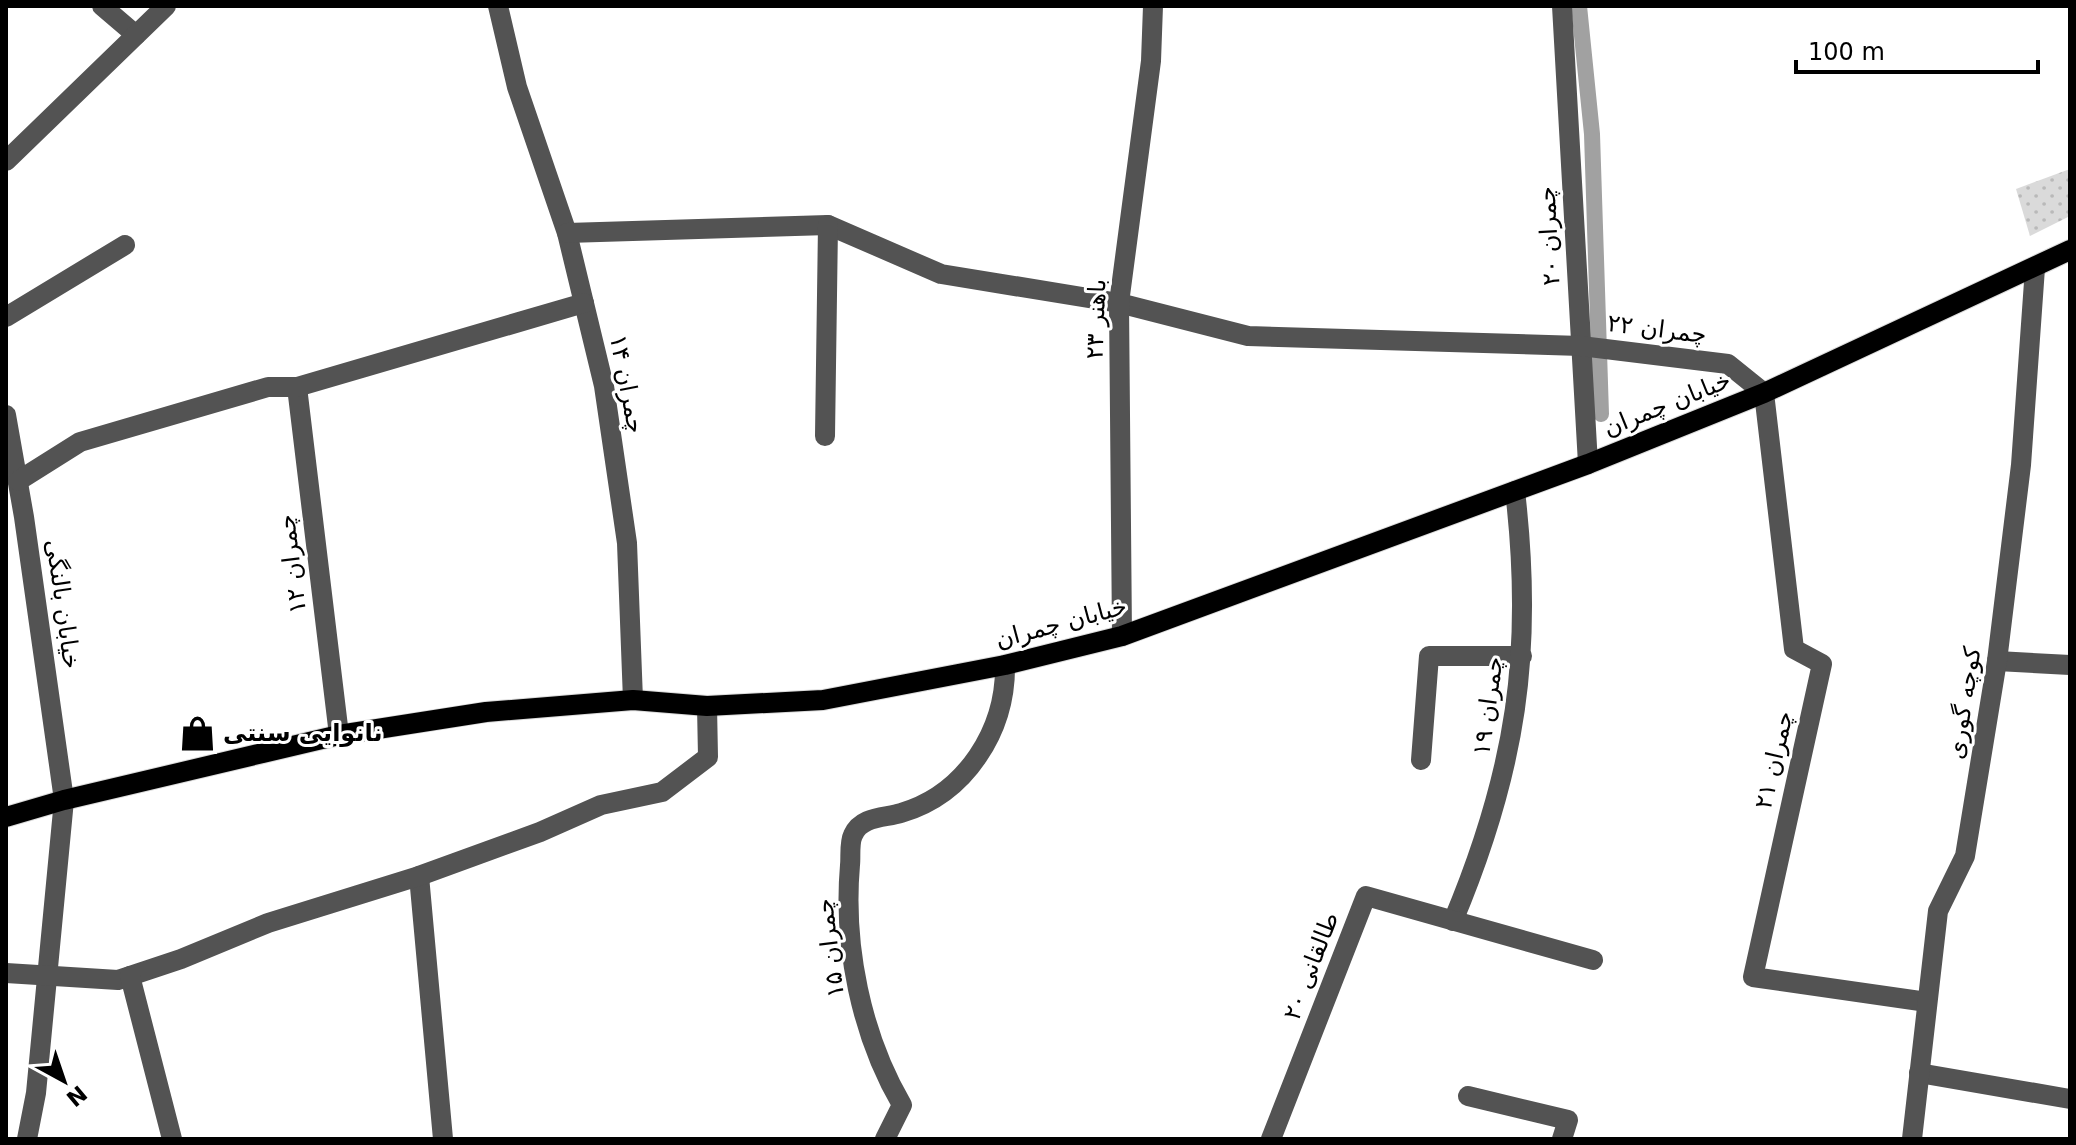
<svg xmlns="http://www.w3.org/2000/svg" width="2076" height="1145" viewBox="0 0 2076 1145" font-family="'DejaVu Sans','Noto Naskh Arabic',sans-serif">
  <defs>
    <pattern id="park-dots" width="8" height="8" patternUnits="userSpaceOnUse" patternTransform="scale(2)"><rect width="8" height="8" fill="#dadada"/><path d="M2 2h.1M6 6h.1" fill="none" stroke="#b9b9b9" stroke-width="1.8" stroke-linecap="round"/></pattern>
  </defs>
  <rect width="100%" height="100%" fill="#fff"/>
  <path fill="url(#park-dots)" d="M2070 169V216L2030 236 2016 189Z"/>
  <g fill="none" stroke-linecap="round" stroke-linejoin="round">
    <path stroke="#a1a1a1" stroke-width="16" d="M1579 6 1592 134 1601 414"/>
    <defs>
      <path id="major" d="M6 817 64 800 339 735 486 712 633 700 707 706 823 700 1005 665 1122 636 1588 464 1764 393 2070 250"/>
    </defs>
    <use href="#major" stroke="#dbdbdb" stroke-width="22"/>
    <g stroke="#535353" stroke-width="20">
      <path d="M102 6 136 35"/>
      <path d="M498 6 517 87 567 233 604 386 627 543 633 700"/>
      <path d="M1562 6 1588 464"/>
      <path d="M6 161 166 6"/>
      <path d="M567 233 828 225 941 274 1119 303 1248 336 1581 346 1728 364 1764 393 1794 649 1822 664 1753 977 1927 1002"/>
      <path d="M6 317 125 245"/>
      <path d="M297 387 339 735"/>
      <path d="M6 415 24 517 64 800 36 1093 27 1139"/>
      <path d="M825 436 828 225"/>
      <path d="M18 481 80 442 268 387H297L584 303"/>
      <path d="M1122 636 1119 303 1151 61 1153 6"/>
      <path d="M1997 661 2070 665"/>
      <path d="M1421 760 1429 656H1522"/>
      <path d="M419 876 443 1139"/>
      <path d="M1453 921C1516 771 1534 652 1515 491"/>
      <path d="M6 973 118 980 181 959 268 923 419 876 540 832 601 805 662 792 708 757 707 706"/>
      <path d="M130 976 172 1139"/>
      <path d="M1919 1073 2070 1099"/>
      <path d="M1468 1096 1568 1120 1562 1139"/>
      <path d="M885 1139 902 1105C861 1035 843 946 850 865 851 857 849 843 853 835 861 816 885 818 901 813 966 794 1006 730 1005 665"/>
      <path d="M1271 1139 1366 896 1593 960"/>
      <path d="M1912 1139 1938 911 1965 856 1997 661 2021 465 2035 268"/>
    </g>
    <use href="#major" stroke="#000" stroke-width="20"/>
  </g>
  <defs>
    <symbol id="shop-bare" viewBox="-9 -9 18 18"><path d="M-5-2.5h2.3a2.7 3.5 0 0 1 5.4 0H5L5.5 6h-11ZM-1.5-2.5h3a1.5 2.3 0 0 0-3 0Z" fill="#000" stroke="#fff" stroke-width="2.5" paint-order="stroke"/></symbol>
  </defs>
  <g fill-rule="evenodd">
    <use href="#shop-bare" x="172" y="708" width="51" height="51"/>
  </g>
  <g text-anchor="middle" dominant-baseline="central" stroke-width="6" stroke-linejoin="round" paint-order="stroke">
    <g font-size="24" fill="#000" stroke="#fff">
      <text transform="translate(1549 236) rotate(-93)">چمران ۲۰</text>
      <text transform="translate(1096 319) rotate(-88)">باهنر ۲۳</text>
      <text transform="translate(1657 329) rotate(7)">چمران ۲۲</text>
      <text transform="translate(627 384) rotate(79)">چمران ۱۴</text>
      <text transform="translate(1667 404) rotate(-22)">خیابان چمران</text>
      <text transform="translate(292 564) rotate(-97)">چمران ۱۲</text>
      <text transform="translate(63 604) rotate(82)">خیابان بالنگی</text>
      <text transform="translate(1061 623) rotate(-15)">خیابان چمران</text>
      <text transform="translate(1964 703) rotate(-81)">کوچه گوری</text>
      <text transform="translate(1488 706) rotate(-82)">چمران ۱۹</text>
      <text transform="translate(1774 760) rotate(-77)">چمران ۲۱</text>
      <text transform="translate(830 948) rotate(-97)">چمران ۱۵</text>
      <text transform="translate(1311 966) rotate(-69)">طالقانی ۲۰</text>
    </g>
    <g font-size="24" font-weight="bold" fill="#000" stroke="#fff" text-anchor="start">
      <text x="223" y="733">نانوایی سنتی</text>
    </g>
  </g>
  <rect width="2076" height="1145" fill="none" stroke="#000000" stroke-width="16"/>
  <g transform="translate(64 1081) rotate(140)" stroke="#ffffff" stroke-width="6" paint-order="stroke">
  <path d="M0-6L14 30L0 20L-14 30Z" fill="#000000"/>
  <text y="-12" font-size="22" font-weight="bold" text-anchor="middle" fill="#000000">N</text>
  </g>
  <path d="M1796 60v12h242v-12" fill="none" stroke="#000000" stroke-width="4"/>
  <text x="1808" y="60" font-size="24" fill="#000000" stroke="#ffffff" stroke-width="6" paint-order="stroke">100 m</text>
</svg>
